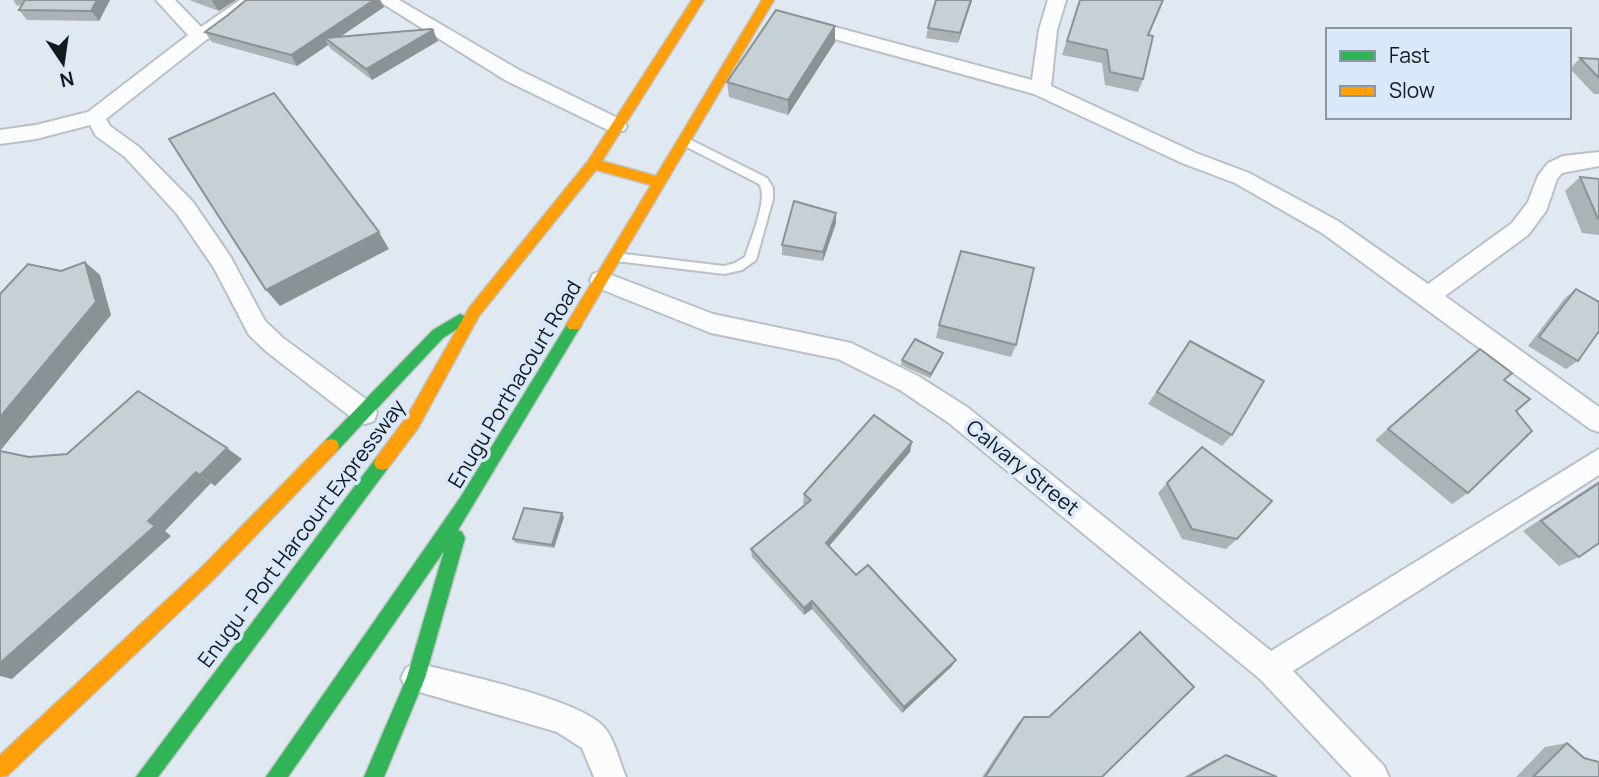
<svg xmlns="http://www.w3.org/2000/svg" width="1599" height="777" viewBox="0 0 1599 777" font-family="Manrope,sans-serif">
  <rect width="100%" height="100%" fill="#e0e9f2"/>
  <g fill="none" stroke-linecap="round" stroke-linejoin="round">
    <defs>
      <path id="lane" d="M685 137 767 178 773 188V199L756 260 742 270 724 274 616 261 610 257 616 253 724 266 735 263 745 257C750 241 769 197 759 184L681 144V138Z"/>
      <g id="street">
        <path d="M156 0H175L201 27 240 0H260L233 24 206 40 106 119 110 126 139 147 193 202 230 256 265 321 283 338 374 405 377 413 374 421 365 424 356 421 267 352 249 335 214 268 177 214 125 157 96 136 90 125 36 139 0 144V130L36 125 88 112 188 35Z"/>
        <path d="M377 0H399L519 70 624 121 627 126 624 131H610L505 80Z"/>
        <path d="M1048 0H1066L1057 30 1051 86 1196 153 1249 173 1338 221 1428 284 1512 223 1528 202 1538 176 1548 163 1563 156 1599 152V166L1562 173 1557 179 1546 211 1528 235 1445 296 1599 407V432L1590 429 1322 233 1235 183 1182 163 1034 94 798 29 796 25 805 19 1032 80 1039 30Z"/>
        <path d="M601 271 713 314 851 343 918 376 967 407 1271 651 1599 449V475L1293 671 1384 766 1389 777H1352L1260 679 949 423 900 390 838 359 711 333 593 286 590 280 593 274Z"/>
        <path d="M416 663C456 673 580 699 604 727 615 740 619 761 626 777H594L582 748 557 732 406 688 401 678 406 668Z"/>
      </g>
      <g id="fast">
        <path d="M460 314 465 316 468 320 465 324 443 338 337 451 331 453 325 451 323 446 325 441 433 330Z"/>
        <path d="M574 319 579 321 582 325 579 329 458 530 462 532 465 538 425 678 384 777H364L407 677 444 551 288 777H266L460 498 569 321Z"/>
        <path d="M382 456 388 458 390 463 388 468 158 777H136L376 458Z"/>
      </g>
      <g id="slow">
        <path d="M692 0H704L602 161 656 176 762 0H774L579 329H569L566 325 651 185 596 170 479 316 418 428 388 468 382 470 376 468 374 463 376 458 406 418 469 308 588 161Z"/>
        <path d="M331 439 337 441 339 446 337 451 213 580 7 776 0 777V755L201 568 325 441Z"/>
      </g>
    </defs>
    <use href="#lane" stroke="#b9c0c7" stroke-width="4"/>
    <use href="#street" stroke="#b9c0c7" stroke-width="4"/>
    <use href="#fast" stroke="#c0c5c9" stroke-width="3"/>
    <use href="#slow" stroke="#c0c5c9" stroke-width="3"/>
    <use href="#lane" fill="#fafcfd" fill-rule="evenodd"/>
    <use href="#street" fill="#fafcfd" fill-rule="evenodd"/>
    <use href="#fast" fill="#30b455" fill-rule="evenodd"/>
    <use href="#slow" fill="#ff9f0a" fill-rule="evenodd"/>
  </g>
  <g fill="#abb3b7">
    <path d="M13 0H110L99 21 27 20 19 10 22 5 17 6Z"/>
    <path d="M189 0H236L219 11Z"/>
    <path d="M246 0H380L384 7 340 37 433 30 438 41 372 80 331 49 328 45 297 66 212 42 205 32 228 15Z"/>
    <path d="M936 0H972L958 43 926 38 928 28Z"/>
    <path d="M1078 4 1148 35 1143 79 1138 92 1105 85 1102 63 1062 55Z"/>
    <path d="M835 42 788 115 729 97 727 82Z"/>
    <path d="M1580 58 1599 59V94H1594L1570 69Z"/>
    <path d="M1580 177 1599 179V235L1582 233 1565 191Z"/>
    <path d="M836 213V223L823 261 782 255V245Z"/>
    <path d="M1576 289 1578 361 1566 369 1528 346 1565 298Z"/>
    <path d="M939 325 1016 345 1011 357 936 338Z"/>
    <path d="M1190 341 1232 435 1222 446 1148 404Z"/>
    <path d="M942 357 930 378 901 365 902 360Z"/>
    <path d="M1465 362 1504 380 1468 493 1452 504 1375 440Z"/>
    <path d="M912 442 910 452 829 546 856 575 952 666 902 713 812 609 804 615 752 557 751 549 805 505 803 503 804 494Z"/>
    <path d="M1599 481V543L1579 557 1559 566 1523 531Z"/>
    <path d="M1167 483 1237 539 1226 549 1182 539 1158 493Z"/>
    <path d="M564 517 554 548 516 543 513 539Z"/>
    <path d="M1140 632 1102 777H982L1018 723 1024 717H1048Z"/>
    <path d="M1567 743 1599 777H1516L1545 747Z"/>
    <path d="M1226 755 1277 777H1184L1214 760Z"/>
  </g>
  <g fill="#8b9295">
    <path d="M97 0H110L99 21 91 11Z"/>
    <path d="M213 0H236L219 11 212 1Z"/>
    <path d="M374 0H380L384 7 331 43 325 38 328 45 297 66 291 55Z"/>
    <path d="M971 0H972L958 43 960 33Z"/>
    <path d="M835 26V42L788 115V100Z"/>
    <path d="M433 30 438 41 372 80 366 69Z"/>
    <path d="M836 213V223L823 261V252Z"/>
    <path d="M379 232 389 249 280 306 266 290Z"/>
    <path d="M85 262 100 275 111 315 0 451V417Z"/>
    <path d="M943 353 942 357 930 378 931 374Z"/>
    <path d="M912 442 910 452 825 551 826 543Z"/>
    <path d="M227 448 242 459 215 486 200 475Z"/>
    <path d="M196 472 211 483 165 531 171 536 12 679 0 676V663Z"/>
    <path d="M562 513 564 517 554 548 552 545Z"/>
    <path d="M812 601V609L804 615V608Z"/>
    <path d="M956 660 952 666 902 713 904 707Z"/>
  </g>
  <g fill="#c7d0d5" stroke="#8b9295" stroke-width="2">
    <path d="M25 0H97L91 11 19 10Z"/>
    <path d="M246 0H374L291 55 205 32 228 15Z"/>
    <path d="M936 0H971L960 33 928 28Z"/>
    <path d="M1080 0H1163L1148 35 1153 36 1143 79 1110 72 1107 50 1067 41Z"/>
    <path d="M776 10 835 26 788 100 727 82Z"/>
    <path d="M431 29 433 30 366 69 325 38Z"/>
    <path d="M1580 58 1599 59V78Z"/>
    <path d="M274 93 379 232 266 290 169 139Z"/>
    <path d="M1580 177 1599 179V219H1598Z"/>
    <path d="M794 201 836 213 823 252 782 245Z"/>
    <path d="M961 251 1034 268 1016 345 939 325Z"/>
    <path d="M85 262 96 302 0 417V294L28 264 61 271Z"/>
    <path d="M1576 289 1599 302V331L1578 361 1539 337Z"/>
    <path d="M915 339 943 353 931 374 902 360Z"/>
    <path d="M1190 341 1264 381 1232 435 1157 392Z"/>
    <path d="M1480 349 1512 373 1504 380 1530 399 1516 411 1532 431 1468 493 1388 429Z"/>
    <path d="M138 391 227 448 200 475 196 472 148 521 155 526 0 663V451L29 457 67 454Z"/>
    <path d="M874 415 912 442 826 543 856 575 868 565 956 660 904 707 812 601 804 608 751 549 811 500 804 494Z"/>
    <path d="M1202 447 1272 501 1237 539 1192 529 1167 483Z"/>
    <path d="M1599 483V543L1579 557 1541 521Z"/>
    <path d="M524 508 562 513 552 545 513 539Z"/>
    <path d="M1140 632 1194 687 1102 777H985L1024 717H1049Z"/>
    <path d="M1567 743 1584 758 1599 762V777H1533Z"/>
    <path d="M1226 755 1277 777H1188Z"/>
  </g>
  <g text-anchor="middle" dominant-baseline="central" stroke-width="7" stroke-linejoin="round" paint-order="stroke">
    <g font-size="21" fill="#14191f" stroke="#d9e9f9">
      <text transform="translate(514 384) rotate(-59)">Enugu Porthacourt Road</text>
      <text transform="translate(1023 467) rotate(39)">Calvary Street</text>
      <text transform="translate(301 533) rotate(-53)">Enugu - Port Harcourt Expressway</text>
    </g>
  </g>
  <rect x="1326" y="28" width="245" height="91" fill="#d9e9f9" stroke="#8a96a2" stroke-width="2"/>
  <rect x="1340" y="51" width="35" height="10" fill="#30b455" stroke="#8a96a2" stroke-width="2"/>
  <text x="1389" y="63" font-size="21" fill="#14191f">Fast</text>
  <rect x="1340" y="86" width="35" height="10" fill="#ff9f0a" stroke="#8a96a2" stroke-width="2"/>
  <text x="1389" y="98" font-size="21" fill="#14191f">Slow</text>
  <g transform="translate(63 63) rotate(167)" stroke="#d9e9f9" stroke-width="5" paint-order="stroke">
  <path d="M0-5L12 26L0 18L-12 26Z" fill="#14191f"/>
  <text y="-10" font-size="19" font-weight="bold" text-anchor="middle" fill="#14191f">N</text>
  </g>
</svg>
